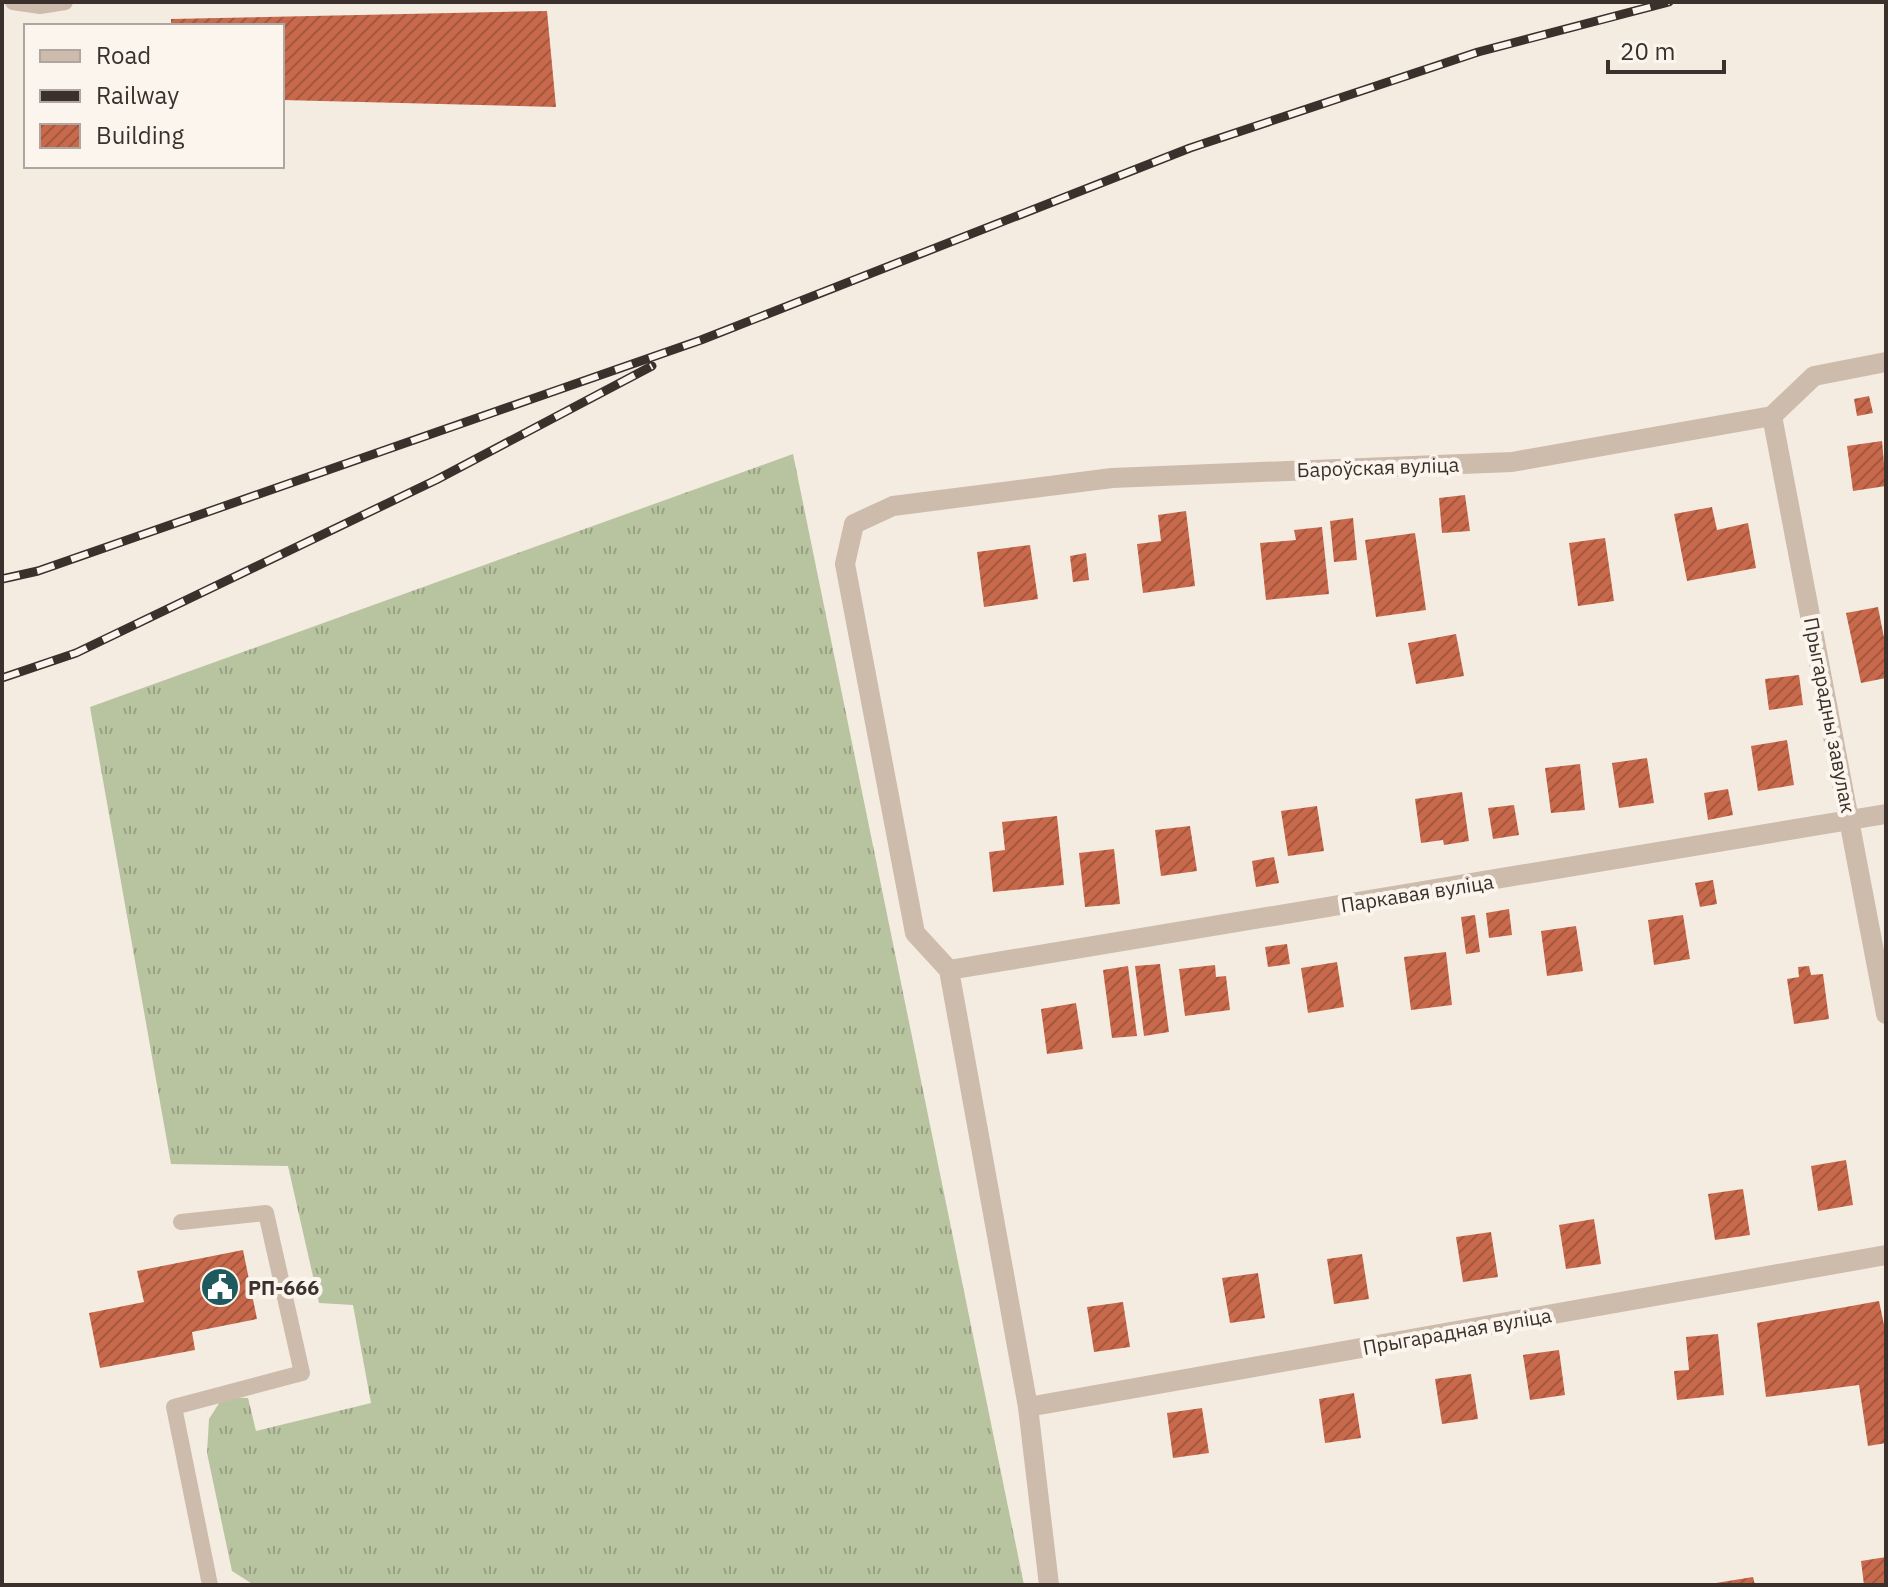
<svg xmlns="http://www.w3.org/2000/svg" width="1888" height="1587" viewBox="0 0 1888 1587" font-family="'IBM Plex Sans',sans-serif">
  <defs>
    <pattern id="grass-tufts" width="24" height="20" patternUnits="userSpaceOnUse" patternTransform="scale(2)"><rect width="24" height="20" fill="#b8c4a0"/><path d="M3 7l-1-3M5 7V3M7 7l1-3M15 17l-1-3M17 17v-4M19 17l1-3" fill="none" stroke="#97a083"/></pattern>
    <pattern id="building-hatch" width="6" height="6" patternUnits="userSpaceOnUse" patternTransform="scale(2)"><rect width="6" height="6" fill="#c8694b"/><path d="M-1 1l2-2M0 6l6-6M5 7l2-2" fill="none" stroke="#a4573f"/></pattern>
  </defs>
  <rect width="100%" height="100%" fill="#f4ebe1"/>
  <path fill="url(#grass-tufts)" d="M793 454 1024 1585H254L232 1571 207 1453 209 1419 223 1397 248 1398 256 1431 371 1403 353 1305 319 1303 288 1166 171 1164 90 707Z"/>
  <g fill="url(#building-hatch)">
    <path d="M547 11 556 107 282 100V26H171V19Z"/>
    <path d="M1869 396 1873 413 1857 416 1854 399Z"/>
    <path d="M1882 441 1886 486 1853 491 1847 446Z"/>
    <path d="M1465 495 1470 531 1442 533 1439 498Z"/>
    <path d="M1712 507 1717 530 1748 523 1756 568 1687 581 1674 514Z"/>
    <path d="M1186 511 1195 586 1143 593 1137 544 1161 541 1158 515Z"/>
    <path d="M1353 518 1357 560 1334 562 1330 521Z"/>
    <path d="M1322 527 1329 594 1266 600 1260 543 1296 540 1294 530Z"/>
    <path d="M1415 533 1426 610 1376 617 1365 540Z"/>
    <path d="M1605 538 1614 601 1578 606 1569 543Z"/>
    <path d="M1030 545 1038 599 984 607 977 552Z"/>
    <path d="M1086 553 1089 580 1073 582 1070 556Z"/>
    <path d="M1878 607 1886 648V678L1861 683 1846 613Z"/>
    <path d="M1456 634 1464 676 1416 684 1408 643Z"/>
    <path d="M1799 675 1803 705 1769 710 1765 679Z"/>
    <path d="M1787 740 1794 785 1758 791 1751 746Z"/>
    <path d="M1647 758 1654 803 1619 808 1612 763Z"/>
    <path d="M1580 764 1585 810 1551 813 1545 768Z"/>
    <path d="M1728 789 1733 815 1708 820 1704 793Z"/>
    <path d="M1462 792 1469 841 1444 845 1443 840 1421 843 1415 799Z"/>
    <path d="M1514 805 1519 835 1493 839 1488 808Z"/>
    <path d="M1317 806 1324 851 1288 856 1281 811Z"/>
    <path d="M1057 816 1064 885 993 892 989 852 1005 850 1002 822Z"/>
    <path d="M1190 826 1197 871 1161 876 1155 830Z"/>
    <path d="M1114 849 1120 904 1085 907 1079 853Z"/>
    <path d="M1274 857 1279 883 1256 887 1252 861Z"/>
    <path d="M1713 880 1717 904 1700 907 1695 883Z"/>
    <path d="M1509 909 1512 935 1489 938 1486 913Z"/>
    <path d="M1475 915 1480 952 1466 954 1461 917Z"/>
    <path d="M1683 915 1690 959 1654 965 1648 920Z"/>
    <path d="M1576 926 1583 971 1547 976 1541 931Z"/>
    <path d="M1287 944 1290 964 1268 967 1265 947Z"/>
    <path d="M1446 952 1452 1005 1411 1010 1404 957Z"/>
    <path d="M1337 962 1344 1007 1308 1013 1301 968Z"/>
    <path d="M1160 964 1169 1032 1144 1036 1135 966Z"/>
    <path d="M1215 965 1216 977 1226 976 1230 1010 1185 1016 1179 969Z"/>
    <path d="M1128 966 1137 1036 1112 1038 1103 970Z"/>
    <path d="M1809 966 1811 975 1823 974 1829 1019 1794 1024 1787 979 1799 977 1798 967Z"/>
    <path d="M1076 1003 1083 1049 1047 1054 1041 1009Z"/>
    <path d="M1846 1160 1853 1205 1818 1211 1811 1166Z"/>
    <path d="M1743 1189 1750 1235 1715 1240 1708 1194Z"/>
    <path d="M1594 1219 1601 1264 1566 1269 1559 1225Z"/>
    <path d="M1491 1232 1498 1277 1463 1282 1456 1237Z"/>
    <path d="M243 1250 257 1319 192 1332 195 1350 100 1368 89 1313 144 1302 137 1271Z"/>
    <path d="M1362 1254 1369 1299 1334 1304 1327 1259Z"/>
    <path d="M1258 1273 1265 1318 1230 1323 1222 1278Z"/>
    <path d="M1879 1301 1886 1334V1443L1868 1446 1859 1385 1766 1397 1757 1323Z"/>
    <path d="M1123 1302 1130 1347 1094 1352 1087 1307Z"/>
    <path d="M1718 1334 1724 1395 1677 1400 1674 1371 1689 1370 1686 1337Z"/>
    <path d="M1559 1350 1565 1395 1530 1400 1523 1355Z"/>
    <path d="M1471 1374 1478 1419 1442 1424 1435 1379Z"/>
    <path d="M1354 1393 1361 1438 1325 1443 1319 1399Z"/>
    <path d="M1202 1408 1209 1453 1173 1458 1167 1413Z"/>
    <path d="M1886 1557V1585H1864L1861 1561Z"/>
    <path d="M1753 1577 1755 1585H1716V1583Z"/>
  </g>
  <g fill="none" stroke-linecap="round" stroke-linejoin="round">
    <g stroke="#cdbbac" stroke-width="16">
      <path d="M13 2 40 6 65 2"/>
      <path d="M181 1222 266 1213 302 1373 174 1407 210 1585"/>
    </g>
    <g stroke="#cdbbac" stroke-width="20">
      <path d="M1772 416 1886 1014"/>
      <path d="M949 970 1886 814"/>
      <path d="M1028 1407 1886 1255"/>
      <path d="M1049 1585 1028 1407 949 970 915 933 845 564 854 524 893 506 1112 478 1512 462 1772 416 1814 376 1886 362"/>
    </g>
    <defs>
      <g id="rail">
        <path d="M2 579 38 571 701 340 1190 148 1478 52 1669 2"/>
        <path d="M2 678 76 653 436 480 652 366"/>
      </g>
    </defs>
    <use href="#rail" stroke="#3b302b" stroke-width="9"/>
    <use href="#rail" stroke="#fbf5ee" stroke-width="6" stroke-dasharray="18" stroke-linecap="butt"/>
  </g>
  <defs>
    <symbol id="civic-disc" viewBox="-11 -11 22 22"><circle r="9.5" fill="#1f5a5e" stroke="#fbf5ee"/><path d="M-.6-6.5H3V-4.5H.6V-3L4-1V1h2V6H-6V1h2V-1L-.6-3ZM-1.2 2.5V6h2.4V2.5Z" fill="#fff"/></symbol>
  </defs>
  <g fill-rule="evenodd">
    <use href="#civic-disc" x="198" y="1265" width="44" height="44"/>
  </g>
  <g text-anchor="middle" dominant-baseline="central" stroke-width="8" stroke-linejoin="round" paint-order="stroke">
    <g font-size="20" fill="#3b302b" stroke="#fbf5ee">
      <text transform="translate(1378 467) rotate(-2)">Бароўская вуліца</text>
      <text transform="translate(1830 715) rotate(79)">Прыгарадны завулак</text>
      <text transform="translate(1417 893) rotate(-9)">Паркавая вуліца</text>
      <text transform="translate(1457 1331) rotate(-10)">Прыгарадная вуліца</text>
    </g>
    <g font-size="20" font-weight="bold" fill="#3b302b" stroke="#fbf5ee" text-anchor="start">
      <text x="248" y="1287">РП-666</text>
    </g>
  </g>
  <rect width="1888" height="1587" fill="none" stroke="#3b302b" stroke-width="8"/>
  <rect x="24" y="24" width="260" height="144" fill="#fbf5ee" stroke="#aea6a0" stroke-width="2"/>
  <rect x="40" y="50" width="40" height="12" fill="#cdbbac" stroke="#aea6a0" stroke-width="2"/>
  <text x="96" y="64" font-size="24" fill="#3b302b">Road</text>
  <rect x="40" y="90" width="40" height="12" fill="#3b302b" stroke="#aea6a0" stroke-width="2"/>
  <text x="96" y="104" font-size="24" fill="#3b302b">Railway</text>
  <rect x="40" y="124" width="40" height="24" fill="url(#building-hatch)" stroke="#aea6a0" stroke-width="2"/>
  <text x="96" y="144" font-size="24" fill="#3b302b">Building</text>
  <path d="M1608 60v12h116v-12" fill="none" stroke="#3b302b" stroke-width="4"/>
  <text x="1620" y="60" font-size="24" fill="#3b302b" stroke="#fbf5ee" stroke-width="6" paint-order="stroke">20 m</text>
</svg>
